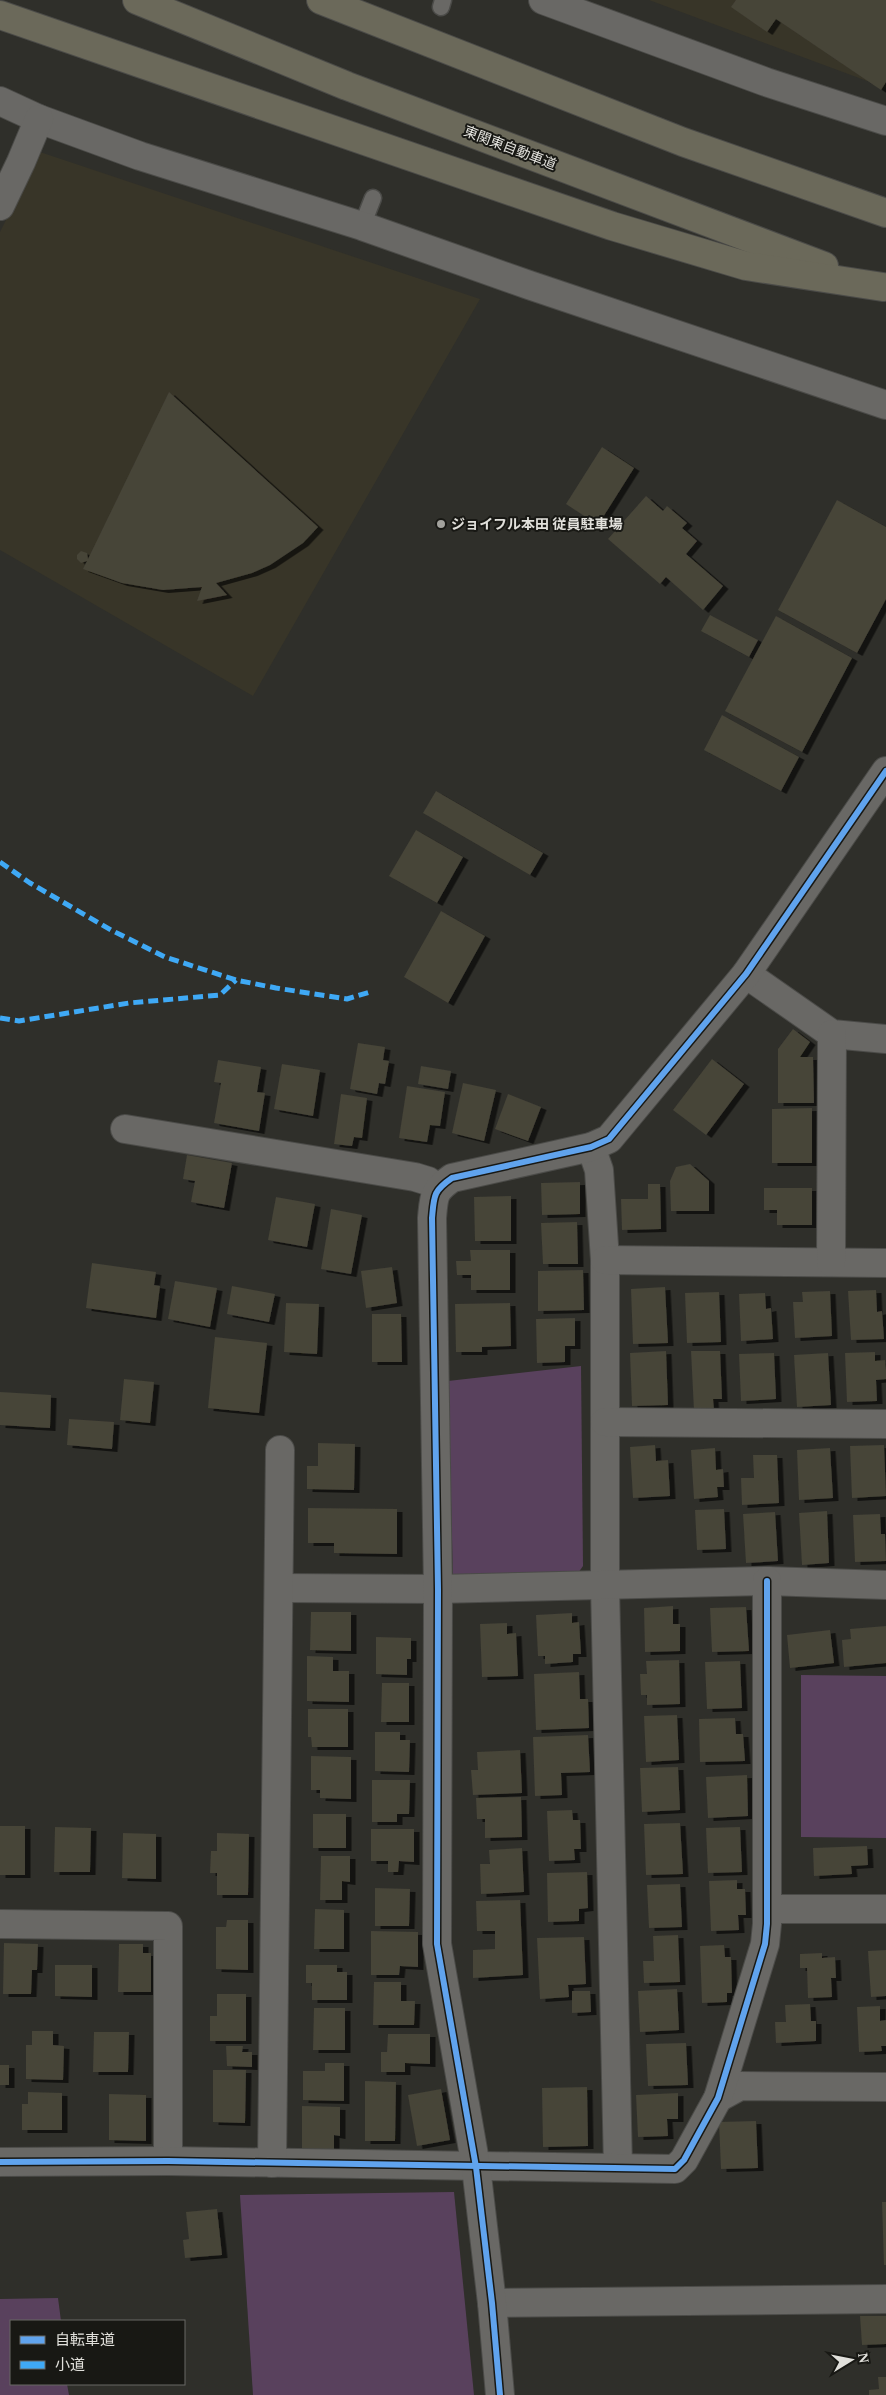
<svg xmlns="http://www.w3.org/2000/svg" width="886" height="2395" viewBox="0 0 886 2395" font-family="'Times New Roman','Noto Sans JP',serif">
  <defs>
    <filter id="shadow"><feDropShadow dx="5.5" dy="3" stdDeviation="0" flood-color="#0009"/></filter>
  </defs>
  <rect width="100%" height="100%" fill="#2f2f2a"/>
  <g fill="#383528">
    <path d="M649 0H886V88Z"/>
    <path d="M40 152 480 299 253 696 0 550V232Z"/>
  </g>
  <g fill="#59415d">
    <path d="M581 1366 583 1566 576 1576 453 1579 448 1381Z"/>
    <path d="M801 1675 886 1676V1838L801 1837Z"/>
    <path d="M454 2192 474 2395H253L240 2195Z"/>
    <path d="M58 2298 61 2321H11V2384H67L69 2395H0V2299Z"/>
  </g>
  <g fill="#464438" filter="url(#shadow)">
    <path d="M736 0H886V82L881 90 776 19 767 32 731 7Z"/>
    <path d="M169 392 318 527 303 543 270 565 252 573 216 583 227 595 197 601 202 587 163 590 122 583 83 569 87 561 81 563 77 559V555L81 551 87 553 88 559Z"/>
    <path d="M602 447 634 468 598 525 566 504Z"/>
    <path d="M646 496 663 511 667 506 687 523 682 528 697 541 686 554 723 586 703 610 666 577 660 584 608 539Z"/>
    <path d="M837 500 886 527V599L857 653 778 610Z"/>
    <path d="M710 615 758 640 749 657 701 631Z"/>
    <path d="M776 616 852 658 802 752 725 711Z"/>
    <path d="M722 715 799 757 781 791 704 750Z"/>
    <path d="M436 791 543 853 530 875 423 813Z"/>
    <path d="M416 830 463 857 437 903 389 876Z"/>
    <path d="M441 911 485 936 448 1003 404 977Z"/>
    <path d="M793 1029 810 1042 800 1057H813L814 1103H778V1049Z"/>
    <path d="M358 1043 385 1047 383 1060 389 1061 385 1084 379 1083 377 1094 350 1089Z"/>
    <path d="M712 1059 744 1084 706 1135 673 1110Z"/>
    <path d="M218 1060 261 1067 257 1092 265 1093 259 1131 214 1123 221 1083 214 1082Z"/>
    <path d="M282 1064 320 1070 313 1116 274 1109Z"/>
    <path d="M421 1066 451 1071 448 1089 418 1084Z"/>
    <path d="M463 1083 496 1090 484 1141 452 1133Z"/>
    <path d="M407 1086 445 1092 440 1126 430 1125 427 1142 399 1138Z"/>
    <path d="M341 1094 367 1098 362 1138 354 1137 352 1146 334 1144Z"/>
    <path d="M508 1094 541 1107 528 1141 495 1129Z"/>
    <path d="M812 1108V1163H772V1109Z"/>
    <path d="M187 1155 232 1163 224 1208 191 1202 195 1181 183 1179Z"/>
    <path d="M690 1164 709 1181V1211H671L670 1181 676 1167Z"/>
    <path d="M580 1182V1214L542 1215 541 1183Z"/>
    <path d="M648 1184H660L661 1229 622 1230 621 1199H648Z"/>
    <path d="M764 1188H812V1225H777V1210H764Z"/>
    <path d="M511 1196V1241H475L474 1197Z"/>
    <path d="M276 1197 315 1204 307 1247 268 1240Z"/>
    <path d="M331 1209 362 1215 351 1274 321 1269Z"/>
    <path d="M577 1222 578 1264H543L541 1223Z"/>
    <path d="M470 1250H510V1290H471V1275H457L456 1261H471Z"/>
    <path d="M92 1263 156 1272 154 1285 160 1286 156 1318 86 1308Z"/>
    <path d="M392 1267 397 1303 366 1308 361 1271Z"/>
    <path d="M583 1270 584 1310 538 1311V1271Z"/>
    <path d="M175 1281 217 1288 210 1327 168 1319Z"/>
    <path d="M232 1286 275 1294 269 1322 227 1314Z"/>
    <path d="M665 1287 668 1343 633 1344 631 1289Z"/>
    <path d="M876 1290 877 1312 882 1311 884 1339 851 1340 848 1291Z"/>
    <path d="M830 1291 832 1336 795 1338 793 1302H803L802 1292Z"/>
    <path d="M719 1292 721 1342 687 1343 685 1293Z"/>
    <path d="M765 1293 766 1309 771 1308 773 1339 741 1341 739 1294Z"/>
    <path d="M286 1303 319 1304 317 1354 284 1352Z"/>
    <path d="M510 1303 511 1346 482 1347V1352H456L455 1304Z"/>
    <path d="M372 1314H401L402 1362H372Z"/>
    <path d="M575 1318V1346H565V1362L537 1363 536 1319Z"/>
    <path d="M215 1337 267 1343 259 1413 208 1408Z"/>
    <path d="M666 1351 668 1405 632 1406 630 1353Z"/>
    <path d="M691 1351H720L722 1399H713L714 1410 694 1411Z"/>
    <path d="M875 1352V1361L885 1360 886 1370V1379L876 1380 877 1401 847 1402 845 1353Z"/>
    <path d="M774 1353 776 1399 741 1401 739 1354Z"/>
    <path d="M828 1353 831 1405 797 1407 794 1355Z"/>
    <path d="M124 1379 154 1382 150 1423 120 1420Z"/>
    <path d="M0 1392 51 1395 50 1428 0 1425Z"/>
    <path d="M69 1419 114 1422 112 1449 67 1445Z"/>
    <path d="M318 1443 355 1444 354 1490 307 1489V1466H318Z"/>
    <path d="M655 1445 656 1461 668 1460 670 1496 633 1498 630 1447Z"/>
    <path d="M884 1445 886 1496 852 1498 850 1446Z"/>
    <path d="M715 1448 716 1470 723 1469 724 1487H717L718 1497 694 1499 691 1450Z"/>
    <path d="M830 1448 833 1498 799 1500 797 1450Z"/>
    <path d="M753 1455H777L779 1503 742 1505 741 1478H754Z"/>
    <path d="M308 1508 397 1509V1554L334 1553V1543H308Z"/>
    <path d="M724 1509 726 1549 697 1550 695 1510Z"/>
    <path d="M827 1511 829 1563 802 1565 799 1513Z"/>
    <path d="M775 1512 778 1561 746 1563 743 1514Z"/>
    <path d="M880 1514 881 1534H885L886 1561 855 1562 853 1515Z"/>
    <path d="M673 1606V1624H680V1651L645 1652 644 1608Z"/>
    <path d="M746 1607 749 1651 712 1652 710 1608Z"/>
    <path d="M311 1612H351V1651L310 1650Z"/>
    <path d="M572 1613V1623L579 1622 581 1654H573V1662L545 1664V1656H538L536 1615Z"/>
    <path d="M507 1623V1634L516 1633 518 1676 482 1677 480 1624Z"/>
    <path d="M886 1626V1663L844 1667 842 1640 851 1639 850 1629Z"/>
    <path d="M830 1630 834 1663 790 1668 787 1635Z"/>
    <path d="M376 1637 411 1638V1659H407V1675L376 1674Z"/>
    <path d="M307 1656 333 1657V1671H349V1702L307 1701Z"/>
    <path d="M679 1660 680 1704 647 1705V1695H641L640 1674H647L646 1661Z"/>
    <path d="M740 1661 742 1708 707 1709 705 1662Z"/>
    <path d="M579 1672 580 1699H588L589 1728 536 1730 534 1674Z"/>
    <path d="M382 1683H409V1722H381Z"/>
    <path d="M308 1709H348V1747H312L311 1737H308Z"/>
    <path d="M677 1715 679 1760 646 1762 644 1716Z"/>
    <path d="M735 1718 736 1734H743L745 1761 700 1762 699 1719Z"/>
    <path d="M375 1732H400V1740H410L409 1772 375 1771Z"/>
    <path d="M588 1735 590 1772 561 1773 562 1795 535 1796 533 1737Z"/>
    <path d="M520 1750 522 1793 473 1795 471 1770H478L477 1752Z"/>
    <path d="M311 1756 351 1757V1799L320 1798V1790H311Z"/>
    <path d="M678 1767 680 1810 642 1812 640 1768Z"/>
    <path d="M747 1775 748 1816 708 1818 706 1777Z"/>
    <path d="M372 1780H410L409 1814H397V1822H372Z"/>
    <path d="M521 1797 522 1837 485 1838V1819H477L476 1798Z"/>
    <path d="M572 1810 573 1820H580L581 1849H574L575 1860 549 1861 547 1811Z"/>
    <rect x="313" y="1814" width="33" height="34"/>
    <path d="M680 1823 683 1874 646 1875 644 1824Z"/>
    <rect x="0" y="1826" width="25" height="49"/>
    <path d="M55 1827 91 1828 90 1872H54Z"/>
    <path d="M740 1827 742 1872 708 1873 706 1828Z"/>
    <path d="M371 1829H414V1862L399 1861 398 1872H388V1861H371Z"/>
    <path d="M123 1833 156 1834V1879L122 1878Z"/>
    <path d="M217 1833 249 1834 248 1895H217V1873H210L211 1851H217Z"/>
    <path d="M867 1846 868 1865 851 1866 852 1874 814 1876 813 1848Z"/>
    <path d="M522 1848 524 1892 481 1894 480 1864H490L489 1850Z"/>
    <path d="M321 1856H350V1882L342 1881V1900H320Z"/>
    <path d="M587 1872 588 1908 579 1909V1921L548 1922 547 1873Z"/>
    <path d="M737 1880V1889H745L746 1915H738L739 1930 711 1931 709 1881Z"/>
    <path d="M680 1884 682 1927 649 1928 647 1885Z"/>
    <path d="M375 1888 410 1889 409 1926H375Z"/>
    <path d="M520 1900 523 1975 473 1978V1950L495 1949V1931H477L476 1901Z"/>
    <path d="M315 1909 344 1910V1949H314Z"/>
    <path d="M227 1920H248V1970L216 1969V1927H226Z"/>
    <path d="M371 1931 418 1932V1967L400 1966 399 1975H371Z"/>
    <path d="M678 1935 680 1982 644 1983 643 1961H654L653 1936Z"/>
    <path d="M584 1937 586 1984 568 1985 569 1997 540 1999 537 1938Z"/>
    <path d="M4 1943 38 1944 37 1970H32L31 1994H3Z"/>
    <path d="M119 1944H143V1953H151V1992H118Z"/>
    <path d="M724 1945 725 1957H731L732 1993H727V2002L702 2003 700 1946Z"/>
    <path d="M886 1950V1996L871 1997 868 1951Z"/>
    <path d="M822 1953V1958L835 1957 836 1978H831L832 1997 808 1998 807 1968H800V1954Z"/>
    <path d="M55 1965H92V1997L55 1996Z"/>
    <path d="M306 1965H337V1972H347V2000H312V1983H306Z"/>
    <path d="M374 1982H401V2001H415L414 2025H373Z"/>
    <path d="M677 1989 679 2030 640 2032 638 1991Z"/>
    <path d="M572 1991H590L591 2012 572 2013Z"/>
    <path d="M217 1994H246V2041H210V2016H217Z"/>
    <path d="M810 2004 811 2021H816V2041L776 2043 775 2022H786L785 2005Z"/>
    <path d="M880 2006V2021L886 2020V2046H881L882 2051 859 2052 857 2007Z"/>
    <path d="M314 2008H345V2050H313Z"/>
    <path d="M32 2031H53V2045L64 2046 63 2080 26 2079V2045H32Z"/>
    <path d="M94 2032H129L128 2072H93Z"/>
    <path d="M388 2034H430V2064L405 2063V2072H381V2052H387Z"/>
    <path d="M686 2043 688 2085 648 2086 646 2044Z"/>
    <path d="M226 2046H243L242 2052H252V2067L227 2066Z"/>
    <path d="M325 2063H344V2101L303 2100V2071H325Z"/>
    <rect x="0" y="2065" width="9" height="20"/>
    <path d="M213 2070H246L245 2123 213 2122Z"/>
    <path d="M365 2081 396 2082 395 2141H365Z"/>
    <path d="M587 2087 588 2146 543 2147 542 2088Z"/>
    <path d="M441 2089 450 2140 417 2146 408 2095Z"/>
    <path d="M28 2092 62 2093V2130H22V2104H28Z"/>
    <path d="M678 2093V2119H667L668 2136 638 2137 636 2095Z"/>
    <path d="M109 2094 146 2095V2141L109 2140Z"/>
    <path d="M302 2106 340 2107V2136L334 2135V2151H302Z"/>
    <path d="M756 2121 758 2168 721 2169 719 2122Z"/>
    <path d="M882 2202H886V2265H884Z"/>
    <path d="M217 2209 222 2255 185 2258 183 2240 189 2239 186 2212Z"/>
    <path d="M860 2316H886V2344L862 2345Z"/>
    <path d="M878 2377H886V2395H869V2390L879 2389Z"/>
  </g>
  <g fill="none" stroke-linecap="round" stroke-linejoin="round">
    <defs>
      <g id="service">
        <path d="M441 7 443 0"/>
        <path d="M362 226 373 198"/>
      </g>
      <g id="minor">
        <path d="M543 0 766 82 886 121"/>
        <path d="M0 101 39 119 140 156 362 226 529 285 886 405"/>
        <path d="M0 206 21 162 39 119"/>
        <path d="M746 974 832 1034 886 1039"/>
        <path d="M125 1129 415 1177 428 1181 438 1188"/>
        <path d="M591 1147 599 1170 605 1260V1586L618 2167"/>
        <path d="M605 1260 886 1263"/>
        <path d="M831 1262 832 1034"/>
        <path d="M605 1422 886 1424"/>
        <path d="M279 1588 438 1589 767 1581 886 1585"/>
        <path d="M767 1909H886"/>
        <path d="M0 1924 168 1926V2161"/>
        <path d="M718 2098 740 2086 886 2087"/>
        <path d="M0 2162 168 2161 675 2169 684 2160 718 2098 765 1944 767 1924V1581"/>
        <path d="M272 2163 280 1450"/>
        <path d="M492 2303 886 2299"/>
        <path d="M500 2395 492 2303 476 2167 437 1944 438 1589 432 1218C434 1196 433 1191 452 1178L591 1147 609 1139 746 974 886 771"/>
      </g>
      <g id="motorway">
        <path d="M137 0 347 86 824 266"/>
        <path d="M321 0 683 142 886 213"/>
        <path d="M0 15 612 226 746 266 883 287"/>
      </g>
    </defs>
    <use href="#service" stroke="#4b4b48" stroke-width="19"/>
    <use href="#minor" stroke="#4b4b48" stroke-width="30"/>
    <use href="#motorway" stroke="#4b4b48" stroke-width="30"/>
    <use href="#service" stroke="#696865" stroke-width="16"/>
    <use href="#minor" stroke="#696865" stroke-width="28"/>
    <use href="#motorway" stroke="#6b695a" stroke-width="28"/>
    <g stroke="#3fa9f5" stroke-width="5" stroke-dasharray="10 5" stroke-linecap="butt">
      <path d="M0 862 30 883 111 930 165 957 236 980 276 988 347 999 370 992"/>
      <path d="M0 1018 19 1021 129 1003 220 995 236 980"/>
    </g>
    <defs>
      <g id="cycleway">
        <path d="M0 2162 168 2161 675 2169 684 2160 718 2098 765 1944 767 1924V1581"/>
        <path d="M500 2395 492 2303 476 2167 437 1944 438 1589 432 1218C434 1196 433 1191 452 1178L591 1147 609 1139 746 974 886 771"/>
      </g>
    </defs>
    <use href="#cycleway" stroke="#181814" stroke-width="9"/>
    <use href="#cycleway" stroke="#60a3ed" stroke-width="6"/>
  </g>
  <circle fill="#a3a29d" stroke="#181814" stroke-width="2" cx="441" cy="524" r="5"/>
  <g text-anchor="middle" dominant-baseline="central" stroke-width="4" stroke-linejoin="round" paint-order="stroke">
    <g font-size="14" fill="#e1e0db" stroke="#181814">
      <text transform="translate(510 148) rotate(21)">東関東自動車道</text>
    </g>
    <g font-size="14" font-weight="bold" fill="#e1e0db" stroke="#181814" text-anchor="start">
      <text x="451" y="524">ジョイフル本田 従員駐車場</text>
    </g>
  </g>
  <rect x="10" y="2320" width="175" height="65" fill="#181814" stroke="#686864"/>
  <rect x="20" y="2336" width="25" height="8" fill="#60a3ed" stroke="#686864"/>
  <text x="55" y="2345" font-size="15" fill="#e1e0db">自転車道</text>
  <rect x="20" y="2361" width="25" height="8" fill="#3fa9f5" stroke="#686864"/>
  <text x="55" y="2370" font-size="15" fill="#e1e0db">小道</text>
  <g transform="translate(851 2360) rotate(80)" stroke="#181814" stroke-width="4" paint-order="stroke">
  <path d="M0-4L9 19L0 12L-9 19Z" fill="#e1e0db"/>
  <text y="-8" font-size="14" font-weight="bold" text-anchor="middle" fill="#e1e0db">N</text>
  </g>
</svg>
